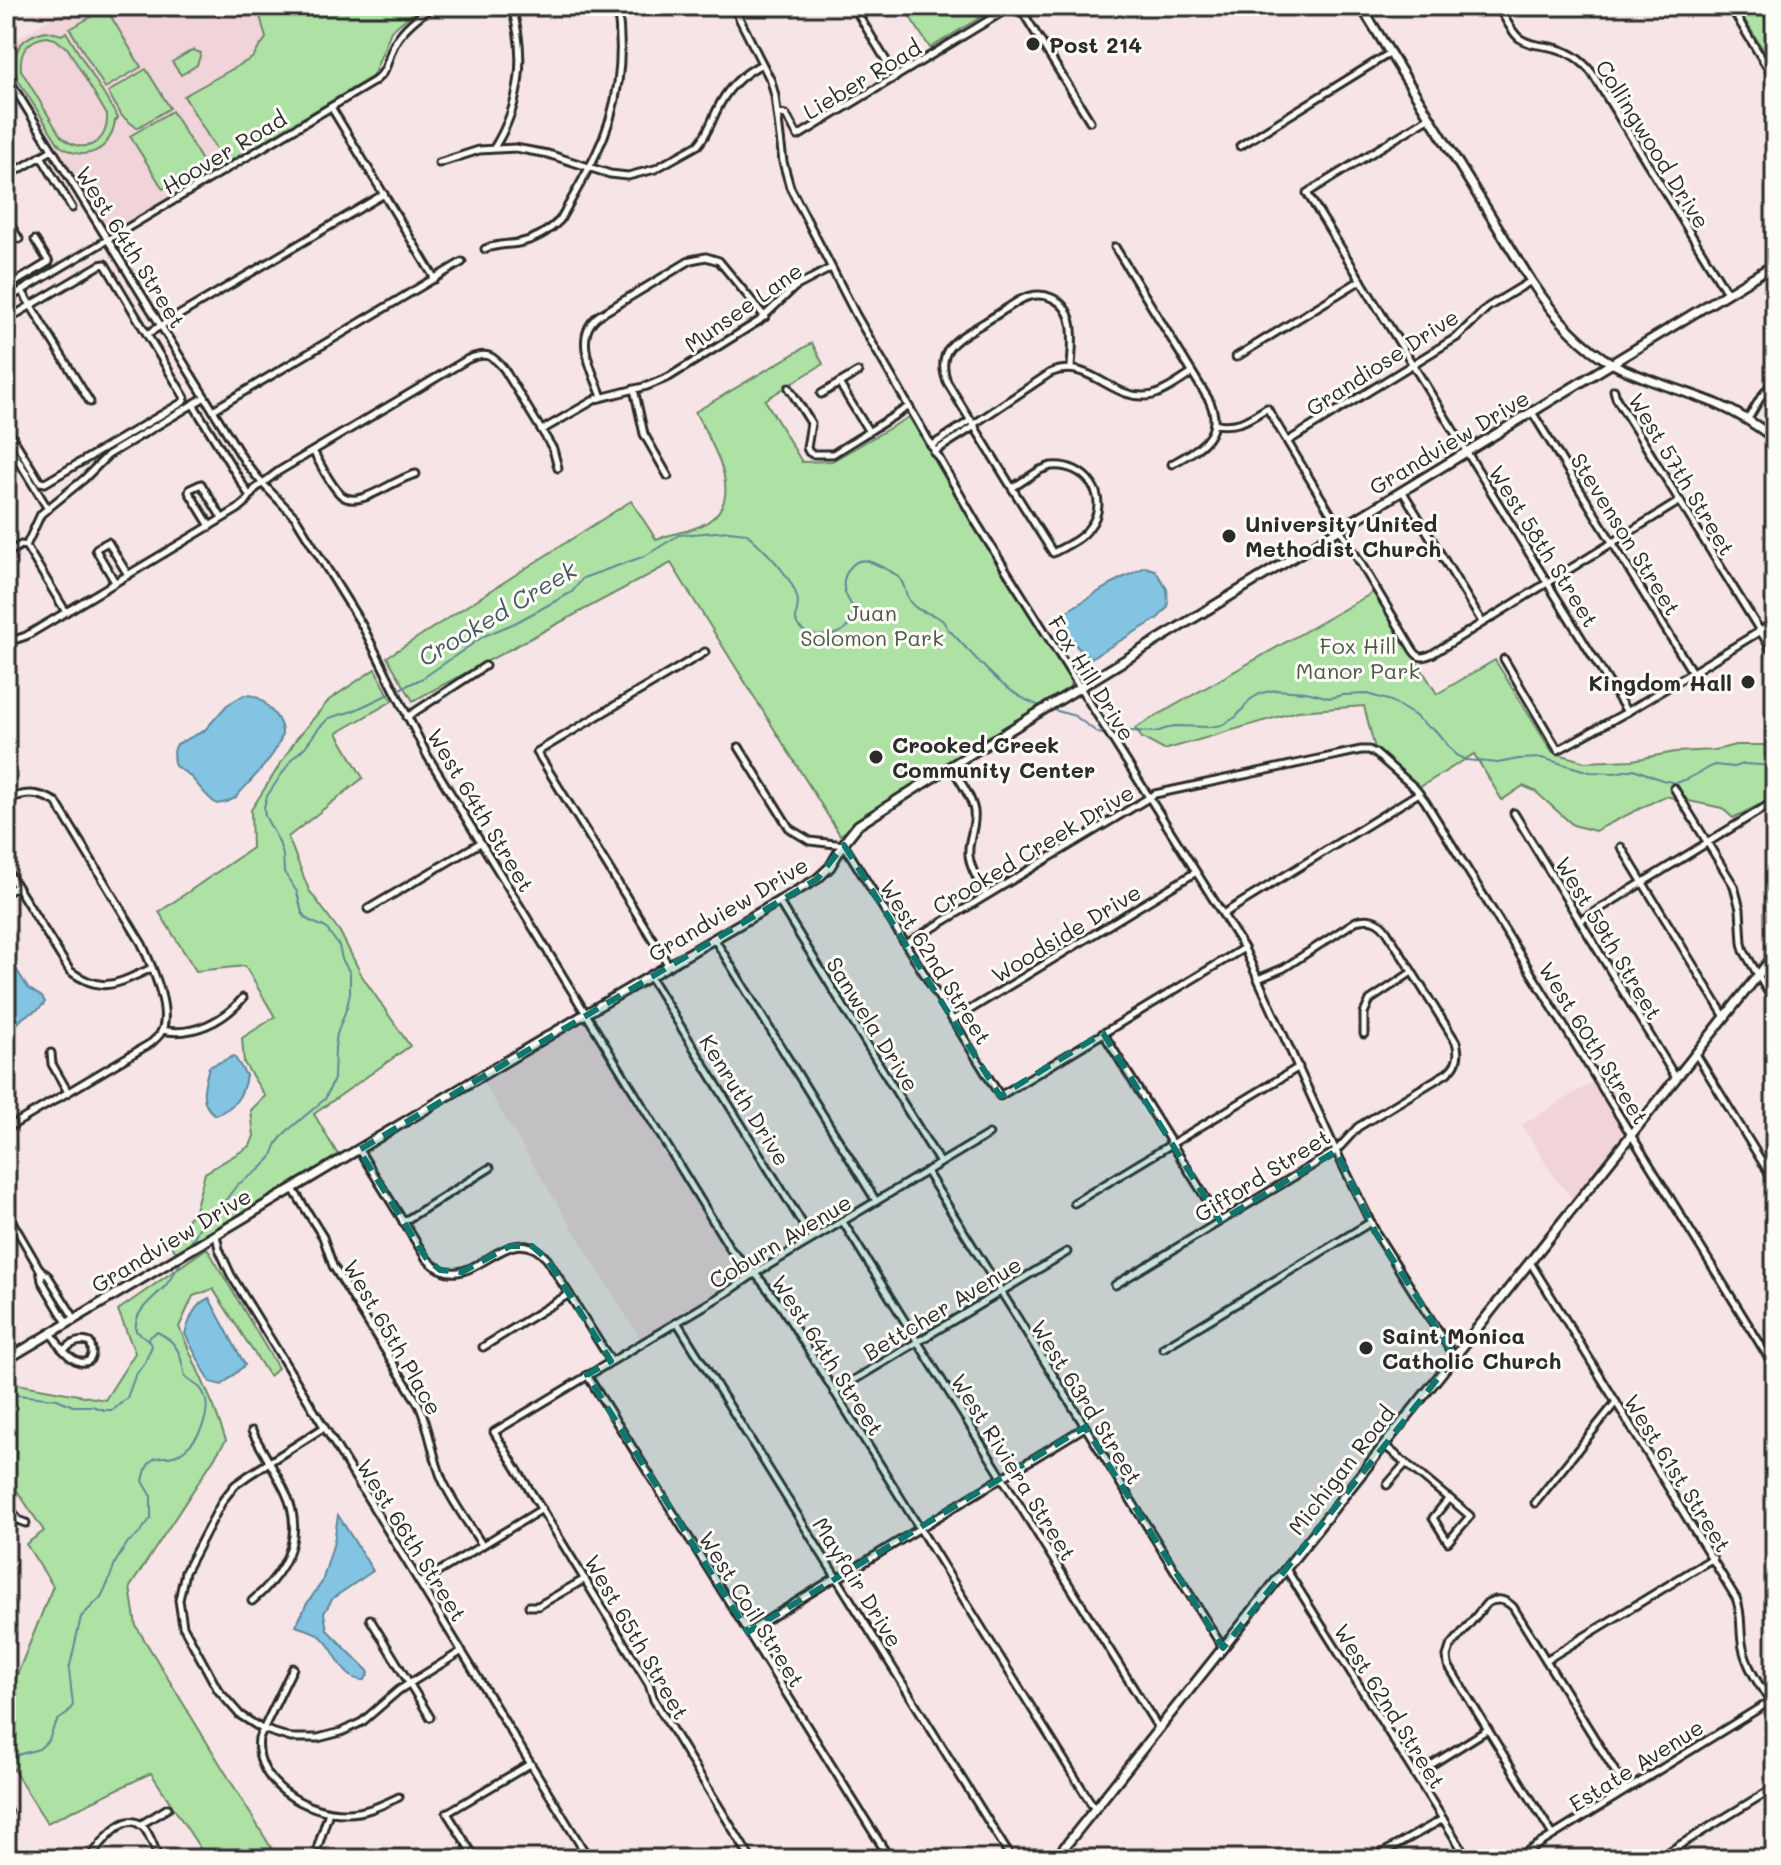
<svg xmlns="http://www.w3.org/2000/svg" width="1781" height="1865" viewBox="0 0 1781 1865" font-family="Mali,sans-serif">
  <rect width="100%" height="100%" fill="#f6e4e6"/>
  <filter id="ink" filterUnits="userSpaceOnUse"><feTurbulence type="fractalNoise" baseFrequency=".0125" numOctaves="2"/><feDisplacementMap in="SourceGraphic" scale="16" xChannelSelector="R" yChannelSelector="G"/><feConvolveMatrix kernelMatrix="1 2 1 2 8 2 1 2 1" color-interpolation-filters="sRGB"/></filter>
  <g filter="url(#ink)">
    <g fill="#f1d3da">
      <path d="M72 6H421L391 31 373 76 109 234 6 66V46Z"/>
      <path d="M586 1021 730 1255 746 1272 744 1277 640 1339 483 1082Z"/>
      <path d="M1593 1082 1626 1135 1574 1200 1556 1180 1522 1125Z"/>
    </g>
    <g fill="#ade2a4" stroke="#6c8668" stroke-width="2" fill-rule="evenodd">
      <path d="M266 6H421L391 31 373 76 225 164 184 96 252 58 266 38 260 16Z"/>
      <path d="M903 6H999L930 48Z"/>
      <path d="M1736 6H1775V69Z"/>
      <path d="M106 8 141 67 105 88 70 29Z"/>
      <path d="M46 31 62 35 66 32 118 118 115 121C110 151 86 163 60 146L18 80C9 54 19 37 46 31ZM47 37 55 39 68 49 107 115C109 145 81 157 60 135L21 70C19 52 28 39 47 37Z"/>
      <path d="M194 49 195 51 201 53 197 65 181 75 172 62Z"/>
      <path d="M146 69 170 108 137 128 122 116 108 92Z"/>
      <path d="M172 111 204 164 163 189 130 136Z"/>
      <path d="M812 343 823 364 765 400 802 462 832 461 909 417 988 548 1071 682 1070 685 1072 689 840 835 671 563 413 701 387 657 631 501 656 539C673 533 696 531 710 520 746 495 710 440 695 412Z"/>
      <path d="M1374 592 1437 694 1495 660 1552 752 1585 762 1633 760 1675 752 1716 750 1735 745H1775V797L1733 818 1722 808 1665 796 1595 831 1573 825 1535 791 1523 786 1502 800 1474 754 1420 787 1375 749 1364 706 1298 711 1164 750 1142 738 1135 728Z"/>
      <path d="M375 669 392 701 337 733 363 778 288 837 309 890 340 932 362 976 410 1046 314 1114 338 1155 176 1252 169 1242 195 1210 205 1173 250 1146 254 1136 251 1110 265 1096 244 1063 242 1038 275 1017 245 966 196 971 159 912 252 848 251 810 297 738 329 700Z"/>
      <path d="M207 1248 278 1368 269 1376 213 1289 193 1296 179 1327 214 1407 226 1440 130 1587 136 1626 278 1859H207L151 1773 47 1823 11 1766 6 1768V1702L53 1586 26 1544 44 1531 6 1474V1382L105 1400 135 1353 118 1310Z"/>
    </g>
    <g fill="#82c4e2" stroke="#5f8799" stroke-width="2">
      <path d="M1145 567 1155 570 1167 589 1168 607 1157 619 1091 658C1075 648 1062 632 1064 613L1116 581Z"/>
      <path d="M244 695C256 694 263 700 270 709 276 716 281 722 282 731 283 750 247 784 235 798L227 802 217 804C206 797 201 788 192 778 187 773 181 770 175 766 172 757 173 752 177 744L204 731 227 705Z"/>
      <path d="M6 953 28 988 42 997 45 1002C39 1012 32 1011 24 1017 17 1023 11 1031 6 1038Z"/>
      <path d="M234 1056 246 1075C243 1096 235 1108 215 1115 198 1103 204 1085 209 1067Z"/>
      <path d="M209 1298 245 1365 222 1385 210 1382 185 1334C190 1318 194 1305 209 1298Z"/>
      <path d="M338 1515 373 1571 333 1598 324 1613 327 1630 369 1672 365 1680C341 1682 337 1648 320 1636 314 1631 303 1629 296 1626L306 1605 322 1582 334 1542Z"/>
    </g>
    <g fill="none" stroke-linecap="round" stroke-linejoin="round">
      <g stroke="#5f8799" stroke-width="2">
        <path d="M1050 709 1075 716 1098 733 1117 737 1130 731 1156 732 1174 726 1210 727 1222 725 1236 717 1251 699 1261 693 1276 690 1306 692 1330 698 1342 695 1367 694 1391 701 1414 715 1428 727 1435 730 1456 755 1466 760 1498 763 1518 759 1542 758 1590 772 1615 773 1634 769 1662 780 1676 783 1687 779 1714 765 1734 767 1744 764 1775 766"/>
        <path d="M188 1248 199 1228 212 1218 237 1185 259 1170 271 1158 277 1143 286 1132 325 1099 334 1079 335 1047 337 1034 347 1007 350 993V973L342 959 339 946 326 928 308 920 302 913 297 892 284 872 283 855 279 842 265 816 264 807 267 796 292 759 305 747 319 728 329 718 353 711 423 678 484 636 515 623 572 592 583 578 645 556 679 535 729 531 746 533C763 548 791 575 797 597 801 608 791 617 799 627 809 638 835 638 846 628 851 623 852 617 854 611 851 603 845 596 844 588 842 575 853 557 868 561 872 562 893 572 896 575 905 581 904 593 910 602 918 613 932 612 942 620 945 623 946 627 949 630 977 658 1003 695 1044 707"/>
        <path d="M6 1394 57 1399 73 1406H92L104 1410H113L127 1398 135 1376 145 1362 152 1346 147 1339 136 1331C133 1310 154 1299 166 1285 173 1276 178 1268 183 1258"/>
        <path d="M6 1758 39 1749 49 1740 53 1729 58 1720 67 1714 73 1705 69 1670 81 1617 101 1597 108 1583 115 1563 128 1542 138 1535 151 1518V1495L143 1481C145 1473 146 1464 154 1459 160 1456 167 1458 173 1456 196 1449 218 1409 200 1388 196 1384 189 1381 185 1377 181 1356 179 1342 157 1332L148 1338"/>
      </g>
      <defs>
        <g id="minor">
          <path d="M733 6 771 81 775 96 783 162 790 187 856 315 977 524 1244 948 1336 1151 1376 1233 1454 1356"/>
          <path d="M853 6 896 77"/>
          <path d="M1019 6 1090 121"/>
          <path d="M1498 6C1504 16 1510 30 1519 38 1529 45 1539 45 1550 47 1567 50 1581 59 1592 73L1727 293"/>
          <path d="M1730 6 1775 80"/>
          <path d="M6 75 245 462 262 483 295 517 362 625 427 755 731 1250 759 1278 781 1306 1094 1808"/>
          <path d="M331 107 435 279"/>
          <path d="M777 113 786 115 798 136 1012 6"/>
          <path d="M1430 117 1307 193 1627 712"/>
          <path d="M1240 146 1390 53"/>
          <path d="M494 148C521 105 527 54 511 6"/>
          <path d="M41 156 72 208"/>
          <path d="M439 163 479 150 515 148 548 154 610 174 628 176 655 169 698 145C707 135 711 122 717 110 726 90 742 74 762 64"/>
          <path d="M6 177 52 150"/>
          <path d="M6 218 19 239"/>
          <path d="M1115 247 1209 400C1226 436 1198 449 1172 464"/>
          <path d="M485 249C496 244 506 245 518 243 534 240 548 232 560 220 572 198 585 177 596 154 619 108 625 56 617 6"/>
          <path d="M6 288 49 262 35 240"/>
          <path d="M22 291 90 402"/>
          <path d="M6 300 373 82C390 70 386 59 395 43 403 28 419 16 433 6"/>
          <path d="M6 320 100 265 105 264 185 398 183 402 45 483 40 482 6 427"/>
          <path d="M147 334 384 194"/>
          <path d="M1236 357 1361 280"/>
          <path d="M839 383 869 432"/>
          <path d="M789 388 811 423 807 448 809 452 812 454H833L908 407"/>
          <path d="M634 389 644 434 668 476"/>
          <path d="M1614 390 1616 398 1775 655"/>
          <path d="M821 394 858 372"/>
          <path d="M602 397C593 371 572 337 598 316L691 260 706 257 719 261 765 317"/>
          <path d="M193 404 249 495"/>
          <path d="M213 410 462 262"/>
          <path d="M1532 412 1692 672"/>
          <path d="M1748 419 1761 397 1775 380"/>
          <path d="M974 424 1050 373C1091 356 1112 404 1153 395 1167 391 1180 381 1192 373"/>
          <path d="M1214 424C1239 427 1246 421 1267 408L1413 650C1419 659 1423 658 1432 654L1680 501"/>
          <path d="M542 430 596 399 647 386 669 377 759 321 795 287 831 268"/>
          <path d="M6 440 48 509"/>
          <path d="M1288 441 1457 337 1488 307 1531 281"/>
          <path d="M931 446 971 420"/>
          <path d="M313 451C321 465 329 483 340 494 358 512 394 478 416 474"/>
          <path d="M934 452 975 426"/>
          <path d="M1051 466C1085 462 1113 498 1089 528 1081 540 1065 546 1053 553L1012 488 1040 470Z"/>
          <path d="M1012 488 947 382C935 349 957 339 982 324 995 316 1007 308 1020 300 1030 295 1041 293 1052 298 1079 310 1072 344 1071 368"/>
          <path d="M1403 492 1482 622"/>
          <path d="M210 526 189 492 190 489 201 484 222 518"/>
          <path d="M26 546 41 514 84 479 108 455 205 397"/>
          <path d="M26 546 66 612"/>
          <path d="M6 554 21 545 26 546"/>
          <path d="M115 582 96 550 97 548 108 542 128 575"/>
          <path d="M6 640 17 639 26 636 238 509 245 503 255 489 279 471 468 359C486 352 492 354 504 369L553 449 558 468"/>
          <path d="M1504 659 1558 750 1627 712 1775 622"/>
          <path d="M407 717 485 666"/>
          <path d="M739 747 790 829 810 841 844 845 1000 1096 1244 948"/>
          <path d="M951 766C959 780 971 795 974 811 976 824 970 836 969 848 967 865 979 881 986 895"/>
          <path d="M1674 788 1734 886 1740 909 1742 943 1744 951 1775 1004"/>
          <path d="M6 801C24 791 38 792 56 802L142 944C151 965 174 1013 160 1034 158 1037 153 1041 151 1043L6 1129"/>
          <path d="M1514 813 1676 1078"/>
          <path d="M1621 847 1725 1017"/>
          <path d="M6 869 70 971C103 995 118 983 152 968"/>
          <path d="M6 893 16 887"/>
          <path d="M779 902 940 1163"/>
          <path d="M368 909 480 843"/>
          <path d="M1223 914 1419 793"/>
          <path d="M1580 921 1775 801"/>
          <path d="M715 940 876 1201"/>
          <path d="M906 944 1155 794 1361 750H1369L1375 753 1415 788 1425 801 1775 1368"/>
          <path d="M669 966 537 752 705 652"/>
          <path d="M650 977 812 1239"/>
          <path d="M953 1020 1196 872"/>
          <path d="M162 1030C192 1037 224 1021 243 998"/>
          <path d="M1103 1033 1220 1221"/>
          <path d="M1364 1034V1013L1370 1000 1412 972"/>
          <path d="M51 1053 52 1064 68 1092"/>
          <path d="M1696 1054 1775 1183"/>
          <path d="M359 1150 426 1258C470 1307 505 1211 547 1259L611 1361"/>
          <path d="M926 1171 1223 1648"/>
          <path d="M293 1189 323 1237 333 1266 419 1405C430 1429 432 1455 442 1479 452 1502 469 1524 482 1545"/>
          <path d="M1074 1203 1299 1067"/>
          <path d="M6 1211 39 1268 48 1276 75 1319"/>
          <path d="M403 1222 490 1168"/>
          <path d="M843 1222 1159 1729"/>
          <path d="M216 1235 219 1249 231 1275 589 1859"/>
          <path d="M1530 1262 1736 1598C1743 1614 1739 1631 1743 1648 1748 1671 1763 1690 1775 1709"/>
          <path d="M40 1269 42 1281 67 1323"/>
          <path d="M1115 1285 1336 1151 1358 1127 1447 1073C1458 1065 1460 1055 1456 1042L1386 930C1379 920 1368 917 1356 921L1284 968 1258 979"/>
          <path d="M677 1322 1012 1859"/>
          <path d="M51 1333 61 1348 63 1350C67 1354 73 1361 80 1362 93 1364 94 1352 90 1343 80 1338 71 1344 63 1350"/>
          <path d="M483 1347 569 1294"/>
          <path d="M1163 1348 1371 1222"/>
          <path d="M587 1375 890 1859"/>
          <path d="M834 1392 1067 1252"/>
          <path d="M323 1428 249 1475 235 1485 223 1500 185 1572 179 1600 183 1626 218 1690 240 1715 262 1729 291 1738H318L341 1732 362 1722 399 1690 462 1651"/>
          <path d="M252 1431C262 1451 275 1470 285 1491 306 1535 286 1572 252 1601"/>
          <path d="M1384 1445 1448 1498"/>
          <path d="M1387 1485 1406 1463"/>
          <path d="M1449 1498 1470 1516 1448 1542 1433 1518Z"/>
          <path d="M6 1502 18 1520 26 1523"/>
          <path d="M1535 1503 1616 1402"/>
          <path d="M1286 1569 1468 1859"/>
          <path d="M837 1579 1085 1427"/>
          <path d="M420 1583 542 1509"/>
          <path d="M529 1606H538L585 1579"/>
          <path d="M370 1619 430 1717"/>
          <path d="M748 1632 836 1577"/>
          <path d="M1546 1660 1713 1558"/>
          <path d="M293 1668 259 1738C253 1783 307 1814 347 1813 366 1813 382 1805 399 1797"/>
          <path d="M1415 1775 1487 1730"/>
          <path d="M6 1809 8 1813 6 1814"/>
          <path d="M140 1825 168 1808"/>
          <path d="M1553 1835 1448 1665 1447 1656 1450 1647 1487 1603C1496 1598 1505 1599 1513 1607L1626 1789"/>
          <path d="M318 1846 329 1812"/>
          <path d="M89 1859C100 1846 125 1805 145 1829 151 1837 155 1850 159 1859"/>
          <path d="M476 1859 447 1813 530 1764"/>
          <path d="M751 1859 654 1700 649 1684 494 1432 734 1288 754 1274 989 1134"/>
          <path d="M1372 1859 1443 1819"/>
          <path d="M1515 1859 1761 1707 1775 1701"/>
          <path d="M1657 1859 1775 1787"/>
        </g>
        <g id="major">
          <path d="M1361 6 1531 281C1552 313 1578 345 1613 364 1645 381 1683 390 1717 404 1738 413 1757 425 1775 439"/>
          <path d="M6 1360 580 1017 817 879 830 867 846 840 858 825 951 766 1775 264"/>
          <path d="M1055 1859 1775 954"/>
        </g>
      </defs>
      <use href="#minor" stroke="#2b2b2b" stroke-width="11"/>
      <use href="#major" stroke="#2b2b2b" stroke-width="13"/>
      <use href="#minor" stroke="#fdfcf7" stroke-width="5"/>
      <use href="#major" stroke="#fdfcf7" stroke-width="7"/>
    </g>
  </g>
  <path fill="#0f766e" fill-opacity="0.2" stroke="#0f766e" stroke-width="6" stroke-dasharray="16 10" stroke-linejoin="round" d="M844 845 1000 1096 1103 1033 1220 1221 1336 1151 1376 1233 1455 1357 1223 1648 1085 1427 748 1632 587 1375 611 1361 547 1259 532 1246H510L462 1272 440 1270 426 1258 359 1150 817 879Z"/>
  <g fill="#2b2b2b" stroke="#fdfcf7" stroke-width="3">
    <circle cx="1033" cy="44" r="8"/>
    <circle cx="1229" cy="536" r="8"/>
    <circle cx="1748" cy="682" r="8"/>
    <circle cx="876" cy="757" r="8"/>
    <circle cx="1366" cy="1348" r="8"/>
  </g>
  <g text-anchor="middle" dominant-baseline="central" stroke-width="6" stroke-linejoin="round" paint-order="stroke">
    <g font-size="22" font-weight="bold" fill="#2b2b2b" stroke="#fdfcf7" text-anchor="start">
      <text x="1049" y="44">Post 214</text>
      <text x="1245" y="523">University United<tspan x="1245" dy="25">Methodist Church</tspan></text>
      <text x="1732" y="682" text-anchor="end">Kingdom Hall</text>
      <text x="892" y="744">Crooked Creek<tspan x="892" dy="25">Community Center</tspan></text>
      <text x="1382" y="1335">Saint Monica<tspan x="1382" dy="25">Catholic Church</tspan></text>
    </g>
    <g font-size="22" fill="#2b2b2b" stroke="#fdfcf7">
      <text transform="translate(862 79) rotate(-31)">Lieber Road</text>
      <text transform="translate(1653 144) rotate(58)">Collingwood Drive</text>
      <text transform="translate(224 152) rotate(-31)">Hoover Road</text>
      <text transform="translate(131 247) rotate(58)">West 64th Street</text>
      <text transform="translate(743 307) rotate(-35)">Munsee Lane</text>
      <text transform="translate(1382 362) rotate(-33)">Grandiose Drive</text>
      <text transform="translate(1449 442) rotate(-31)">Grandview Drive</text>
      <text transform="translate(1682 474) rotate(59)">West 57th Street</text>
      <text transform="translate(1626 534) rotate(58)">Stevenson Street</text>
      <text transform="translate(1544 546) rotate(58)">West 58th Street</text>
      <text transform="translate(1092 678) rotate(58)">Fox Hill Drive</text>
      <text transform="translate(481 810) rotate(59)">West 64th Street</text>
      <text transform="translate(1033 849) rotate(-31)">Crooked Creek Drive</text>
      <text transform="translate(728 909) rotate(-31)">Grandview Drive</text>
      <text transform="translate(1066 933) rotate(-31)">Woodside Drive</text>
      <text transform="translate(1609 938) rotate(59)">West 59th Street</text>
      <text transform="translate(936 962) rotate(58)">West 62nd Street</text>
      <text transform="translate(873 1024) rotate(58)">Sanwela Drive</text>
      <text transform="translate(1594 1043) rotate(58)">West 60th Street</text>
      <text transform="translate(745 1100) rotate(58)">Kenruth Drive</text>
      <text transform="translate(1262 1175) rotate(-32)">Gifford Street</text>
      <text transform="translate(171 1240) rotate(-31)">Grandview Drive</text>
      <text transform="translate(780 1241) rotate(-31)">Coburn Avenue</text>
      <text transform="translate(942 1308) rotate(-31)">Bettcher Avenue</text>
      <text transform="translate(393 1337) rotate(60)">West 65th Place</text>
      <text transform="translate(828 1355) rotate(57)">West 64th Street</text>
      <text transform="translate(1087 1402) rotate(58)">West 63rd Street</text>
      <text transform="translate(1014 1467) rotate(58)">West Riviera Street</text>
      <text transform="translate(1341 1470) rotate(-52)">Michigan Road</text>
      <text transform="translate(1678 1473) rotate(58)">West 61st Street</text>
      <text transform="translate(412 1540) rotate(58)">West 66th Street</text>
      <text transform="translate(858 1582) rotate(58)">Mayfair Drive</text>
      <text transform="translate(752 1609) rotate(58)">West Coil Street</text>
      <text transform="translate(637 1637) rotate(60)">West 65th Street</text>
      <text transform="translate(1390 1706) rotate(58)">West 62nd Street</text>
      <text transform="translate(1636 1765) rotate(-32)">Estate Avenue</text>
    </g>
    <g font-size="22" fill="#4c5949" stroke="#fdfcf7">
      <text x="872" y="612">Juan<tspan x="872" dy="25">Solomon Park</tspan></text>
      <text x="1358" y="645">Fox Hill<tspan x="1358" dy="25">Manor Park</tspan></text>
    </g>
    <g font-size="24" font-style="italic" fill="#455962" stroke="#fdfcf7">
      <text transform="translate(497 613) rotate(-31)">Crooked Creek</text>
    </g>
  </g>
  <rect width="1781" height="1865" fill="none" stroke="#fdfcf7" stroke-width="32"/>
  <rect x="16" y="16" width="1749" height="1833" fill="none" stroke="#2b2b2b" stroke-width="3" filter="url(#ink)"/>
</svg>
